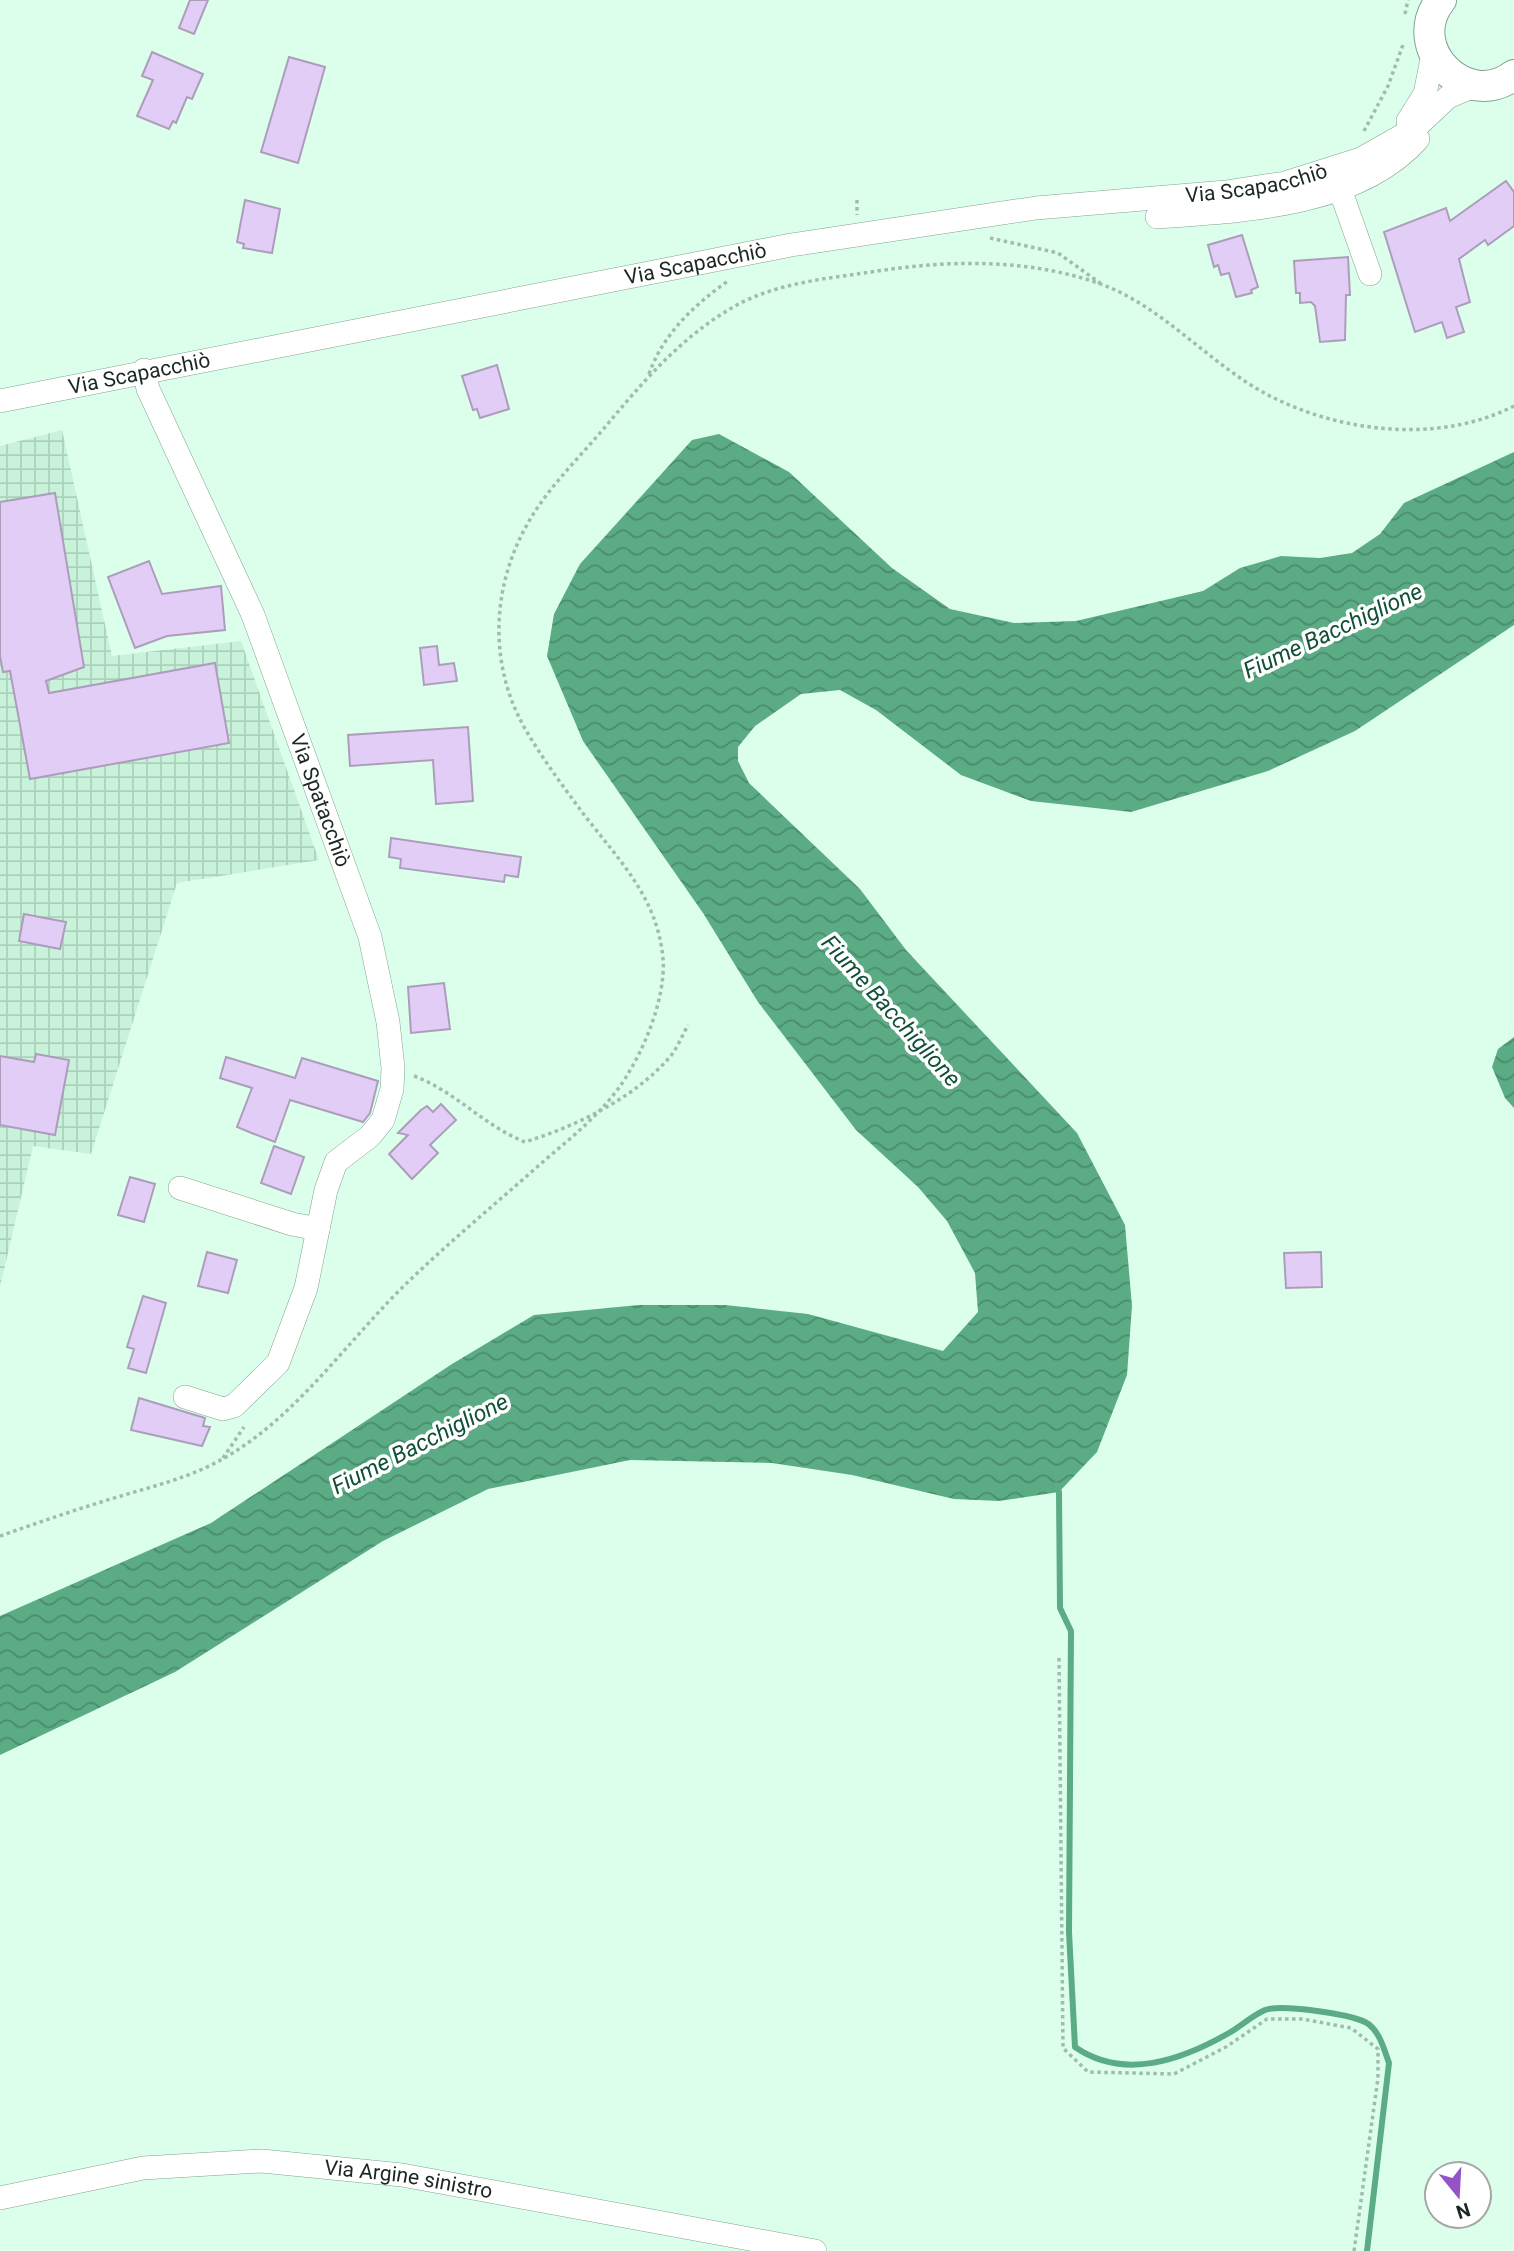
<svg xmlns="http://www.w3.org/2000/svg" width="1514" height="2251" viewBox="0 0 1514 2251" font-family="Roboto,sans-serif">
  <defs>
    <pattern id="industrial-grid" width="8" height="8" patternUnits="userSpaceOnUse" patternTransform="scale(1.75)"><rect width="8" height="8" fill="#c9f2db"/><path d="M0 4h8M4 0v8" fill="none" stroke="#acd0bc"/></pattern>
    <pattern id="water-waves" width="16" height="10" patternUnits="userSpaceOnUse" patternTransform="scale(1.75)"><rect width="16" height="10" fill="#5bac85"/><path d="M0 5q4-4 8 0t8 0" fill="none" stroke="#4a8c6c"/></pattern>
  </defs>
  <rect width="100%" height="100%" fill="#dcffec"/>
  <path fill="url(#industrial-grid)" d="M62 430 112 656 241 641 319 860 177 883 91 1154 33 1146 0 1287V446Z"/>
  <g fill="url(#water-waves)">
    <path d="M719 434 789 472 892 568 950 609 1014 623 1076 621 1203 591 1240 568 1281 556 1320 558 1352 553 1380 534 1404 503 1514 452V625L1355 731 1268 771 1131 812 1031 801 961 775 876 710 840 690 801 694 755 726 738 747V761L749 783 860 889 906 950 1077 1133 1125 1225 1132 1306 1127 1375 1097 1452 1059 1492 999 1501 954 1499 852 1475 772 1463 630 1460 488 1489 383 1541 175 1672 0 1755V1616L211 1523 452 1364 534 1315 639 1305H725L808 1314 943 1351 978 1312 975 1273 947 1221 918 1187 856 1130 758 1002 703 913 583 741 547 656 554 614 580 564 692 440Z"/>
    <path d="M1514 1037V1108L1505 1098 1492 1067 1498 1049Z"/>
  </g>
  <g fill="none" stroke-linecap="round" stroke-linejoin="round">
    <path stroke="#5bac85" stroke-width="6" d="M1056 1485 1059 1492 1060 1608 1071 1631 1069 1932 1075 2047C1124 2081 1182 2060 1229 2033 1241 2026 1253 2015 1265 2010 1283 2004 1348 2014 1365 2022 1379 2029 1384 2049 1389 2063L1367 2251"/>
  </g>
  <g fill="#e2cdf6" stroke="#ac9ebb" stroke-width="2">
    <path d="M190 0H208L194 34 179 28Z"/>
    <path d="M152 52 203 74 192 99 187 97 176 123 173 121 169 129 137 116 153 80 142 76Z"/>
    <path d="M289 57 325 67 298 163 261 152Z"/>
    <path d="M1506 181 1514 192V226L1488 245 1485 240 1459 259 1470 302 1456 307 1464 332 1447 338 1442 322 1415 332 1384 232 1446 208 1450 221Z"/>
    <path d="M245 200 280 209 272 253 243 248 244 244 237 242Z"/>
    <path d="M1242 235 1258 287 1251 290 1252 293 1236 297 1229 273 1221 275 1218 265 1214 267 1208 245Z"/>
    <path d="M1348 257 1350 295H1346L1345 340 1320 342 1315 306 1311 302 1300 303V293H1296L1294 261Z"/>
    <path d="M497 365 509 409 480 418 477 409 473 410 462 376Z"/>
    <path d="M55 493 84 667 46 681 49 693 215 663 229 743 30 779 10 671 3 672 0 656V502Z"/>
    <path d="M149 561 162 594 221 586 225 630 167 636 135 648 108 577Z"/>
    <path d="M437 646 439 665 454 663 457 681 424 685 420 648Z"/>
    <path d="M468 727 473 801 436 804 433 760 350 766 348 735Z"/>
    <path d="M391 838 521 857 518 877 505 875 504 882 400 868 401 859 389 857Z"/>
    <path d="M24 914 66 922 60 949 19 941Z"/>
    <path d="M444 983 450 1029 411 1033 408 987Z"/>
    <path d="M36 1054 69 1060 55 1135 0 1125V1056L34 1062Z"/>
    <path d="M226 1057 295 1078 302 1058 378 1081 370 1113 363 1122 290 1100 275 1142 254 1134 237 1127 252 1088 220 1078Z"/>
    <path d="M441 1104 456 1120 430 1145 438 1153 412 1179 389 1154 408 1135 398 1133 421 1110 427 1106 433 1112Z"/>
    <path d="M274 1146 304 1157 291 1194 261 1183Z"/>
    <path d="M130 1177 155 1184 144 1222 118 1215Z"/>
    <path d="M207 1252 237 1260 228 1293 198 1286Z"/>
    <path d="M1321 1252 1322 1287 1286 1288 1284 1253Z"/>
    <path d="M143 1296 166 1303 146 1373 128 1368 134 1349 127 1347Z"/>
    <path d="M139 1398 205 1418 203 1426 210 1427 202 1446 131 1430Z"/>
  </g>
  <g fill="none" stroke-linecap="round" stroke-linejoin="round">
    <defs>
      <g id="minor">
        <path d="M1408 121 1425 94 1433 54"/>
        <path d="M1335 175 1370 274"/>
        <path d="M1157 217C1241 211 1358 207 1418 139"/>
        <path id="s1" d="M144 370 148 389 253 615 370 937 388 1022 393 1068 392 1089 383 1120 370 1136 336 1162 326 1190 306 1288 278 1363 234 1406 223 1409 185 1397"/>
        <path id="s2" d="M0 401 791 245 1036 208 1226 192 1285 183 1361 159 1414 129 1448 97 1467 89 1484 86"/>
        <path d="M180 1188 292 1224 318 1229"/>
        <path id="s3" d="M0 2198 143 2168 262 2161 402 2175 815 2251"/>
      </g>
      <path id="major" d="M1441 0C1403 47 1466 112 1514 75"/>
    </defs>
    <use href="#minor" stroke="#82a291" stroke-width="24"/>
    <use href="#major" stroke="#82a291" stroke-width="32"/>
    <g stroke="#a0bcad" stroke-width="3.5" stroke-dasharray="3.5 3.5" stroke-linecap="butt">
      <path d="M1405 14 1408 0"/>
      <path d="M1364 131 1388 86 1404 42"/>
      <path d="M857 200V215"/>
      <path d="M990 238 1058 253 1100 283"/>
      <path d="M649 374C663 334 694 305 728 281"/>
      <path d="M414 1076C455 1091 484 1126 525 1142 576 1126 633 1099 669 1058 677 1049 682 1036 688 1025"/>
      <path d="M223 1458 244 1427"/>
      <path d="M0 1536C40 1522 80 1508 121 1496 154 1486 187 1478 217 1462 295 1421 348 1339 411 1279 454 1238 500 1200 545 1160 571 1138 597 1117 618 1089 642 1056 666 1000 663 959 658 899 620 861 585 816 565 789 544 761 527 732 484 660 492 572 540 504 559 477 584 452 606 426 640 385 678 341 725 312 768 284 822 279 871 272 947 260 1025 258 1098 283 1162 305 1209 364 1268 395 1341 433 1440 444 1514 406"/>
      <path d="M1059 1658 1063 2048 1088 2072 1174 2074 1226 2047 1267 2019H1302L1351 2028 1378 2049V2078L1354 2251"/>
    </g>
    <use href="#minor" stroke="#fff" stroke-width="23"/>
    <use href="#major" stroke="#fff" stroke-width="30"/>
  </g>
  <g text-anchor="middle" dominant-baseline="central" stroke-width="7" stroke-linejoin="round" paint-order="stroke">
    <g font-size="21" fill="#1b2821" stroke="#fff">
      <text stroke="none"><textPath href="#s2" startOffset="1276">Via Scapacchiò</textPath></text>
      <text stroke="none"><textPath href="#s2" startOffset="709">Via Scapacchiò</textPath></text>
      <text stroke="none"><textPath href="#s2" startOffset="142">Via Scapacchiò</textPath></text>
      <text stroke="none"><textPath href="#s1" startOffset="466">Via Spatacchiò</textPath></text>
      <text stroke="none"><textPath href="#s3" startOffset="413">Via Argine sinistro</textPath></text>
    </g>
    <g font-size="23" font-style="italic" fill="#0f5036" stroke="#fff">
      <text transform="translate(1333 631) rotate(-25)">Fiume Bacchiglione</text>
      <text transform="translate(891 1011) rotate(48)">Fiume Bacchiglione</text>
      <text transform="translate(420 1444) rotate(-27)">Fiume Bacchiglione</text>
    </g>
  </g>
  <g transform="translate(1458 2195) rotate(162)"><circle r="33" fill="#ffffff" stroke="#a4a9a6" stroke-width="2"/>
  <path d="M0-5L12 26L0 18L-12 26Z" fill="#9553c8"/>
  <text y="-10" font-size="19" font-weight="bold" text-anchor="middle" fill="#1b2821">N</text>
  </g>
</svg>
